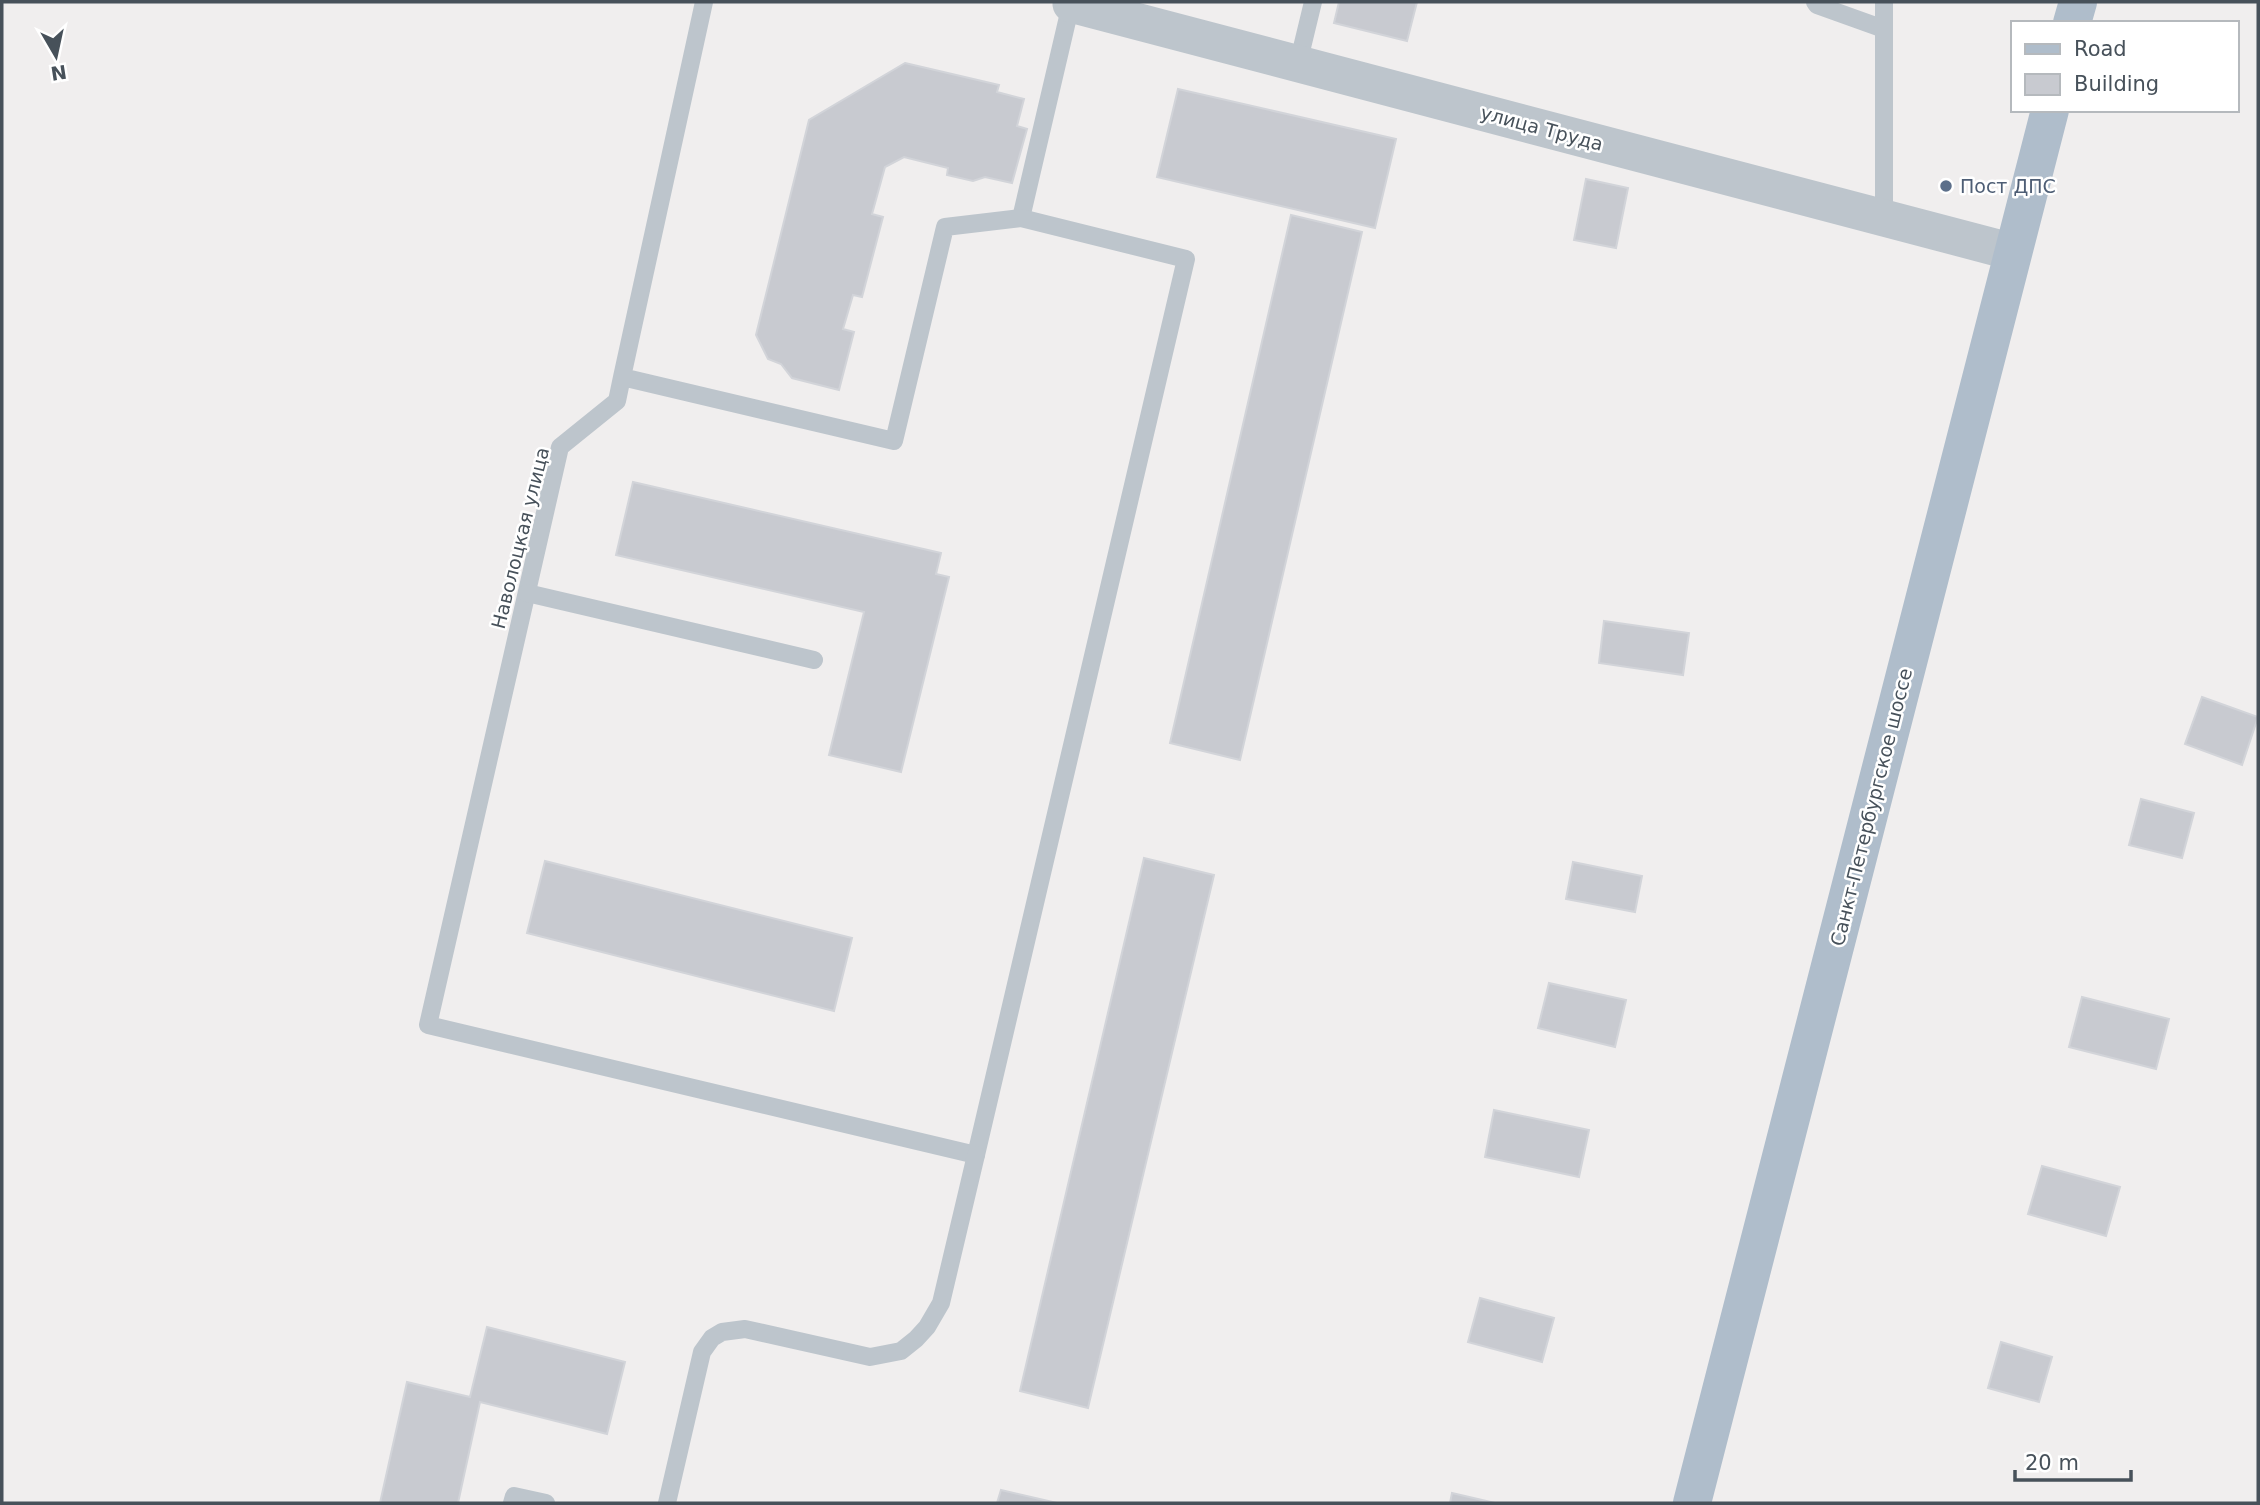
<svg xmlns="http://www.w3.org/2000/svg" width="2260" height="1505" viewBox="0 0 2260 1505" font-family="'DejaVu Sans',sans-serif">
  <rect width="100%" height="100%" fill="#f0eeee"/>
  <g fill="#c8cad0" stroke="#d2d4d9" stroke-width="2">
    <path d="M1339 2H1417L1407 41 1334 23Z"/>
    <path d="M905 63 999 85 997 92 1024 99 1017 126 1027 129 1012 183 985 177 973 181 947 175 948 168 904 157 885 167 872 214 883 217 862 297 853 295 843 329 854 332 839 390 792 378 781 364 768 359 756 335 809 120Z"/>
    <path d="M1178 89 1396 139 1375 228 1157 177Z"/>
    <path d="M1586 179 1628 188 1616 248 1574 240Z"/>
    <path d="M1291 215 1362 232 1240 760 1170 743Z"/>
    <path d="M633 482 941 553 936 574 949 577 901 772 829 755 864 612 616 555Z"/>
    <path d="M1604 621 1689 633 1683 675 1599 663Z"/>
    <path d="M2202 697 2258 717 2242 765 2185 744Z"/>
    <path d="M2141 799 2194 813 2182 858 2129 845Z"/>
    <path d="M1144 858 1214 875 1088 1408 1020 1391Z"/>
    <path d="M545 861 852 938 834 1011 527 933Z"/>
    <path d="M1573 862 1642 876 1635 912 1566 899Z"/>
    <path d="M1549 983 1626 1000 1615 1047 1538 1028Z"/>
    <path d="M2082 997 2169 1019 2156 1069 2069 1047Z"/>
    <path d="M1494 1110 1589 1130 1579 1177 1485 1157Z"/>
    <path d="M2042 1166 2120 1187 2106 1236 2028 1214Z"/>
    <path d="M1480 1298 1554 1318 1542 1362 1468 1342Z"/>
    <path d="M487 1327 625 1362 607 1434 480 1402 458 1503H380L407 1382 470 1397Z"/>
    <path d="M2001 1342 2052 1357 2039 1402 1988 1388Z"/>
    <path d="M1001 1490 1057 1503H997Z"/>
    <path d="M1452 1493 1495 1503H1450Z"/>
  </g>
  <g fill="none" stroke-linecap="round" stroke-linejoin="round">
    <g stroke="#bdc5cc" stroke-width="18">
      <path d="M1815 2 1817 5 1884 29"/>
      <path d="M1884 2V217"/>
      <path d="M1298 64 1313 2"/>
      <path d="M1021 218 1071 4 1066 3"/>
      <path d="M622 377 894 441 945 227 1021 218 1186 259 976 1155 428 1025 560 447 617 401 622 377 704 2"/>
      <path d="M527 593 814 660"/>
      <path d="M512 1503 514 1496 546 1503"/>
      <path d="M667 1503 702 1352 712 1338 722 1332 745 1329 870 1357 901 1351 916 1339 927 1327 941 1303 976 1155"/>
    </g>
    <path stroke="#bdc5cc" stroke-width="37" d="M1071 4 2013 252"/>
    <g stroke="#afbdcb" stroke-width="38">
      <path d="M2072 23 2078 2"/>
      <path d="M1692 1503 2050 110"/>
    </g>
  </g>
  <circle fill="#5c6f8a" stroke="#fff" stroke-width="2.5" cx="1946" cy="186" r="7"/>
  <g text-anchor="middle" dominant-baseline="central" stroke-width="5" stroke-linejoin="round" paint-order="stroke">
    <g font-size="19" fill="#47515a" stroke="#fff">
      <text transform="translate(1542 128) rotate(15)">улица Труда</text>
      <text transform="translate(520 538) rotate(-76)">Наволоцкая улица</text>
      <text transform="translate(1871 807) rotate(-76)">Санкт-Петербургское шоссе</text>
    </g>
    <g font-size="19" fill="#4e5e75" stroke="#fff" text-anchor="start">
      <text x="1960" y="186">Пост ДПС</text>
    </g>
  </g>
  <rect width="2260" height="1505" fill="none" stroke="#47515a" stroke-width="7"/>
  <rect x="2011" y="21" width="228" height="91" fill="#ffffff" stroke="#b5b9bd" stroke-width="2"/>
  <rect x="2025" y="44" width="35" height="10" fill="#afbdcb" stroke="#b5b9bd" stroke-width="2"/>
  <text x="2074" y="56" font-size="21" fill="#47515a">Road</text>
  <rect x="2025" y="74" width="35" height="21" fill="#c8cad0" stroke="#b5b9bd" stroke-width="2"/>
  <text x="2074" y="91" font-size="21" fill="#47515a">Building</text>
  <g transform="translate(56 56) rotate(171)" stroke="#ffffff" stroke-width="5" paint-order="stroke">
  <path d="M0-5L12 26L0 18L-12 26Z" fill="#47515a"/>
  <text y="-10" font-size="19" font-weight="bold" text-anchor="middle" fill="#47515a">N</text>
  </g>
  <path d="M2015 1470v10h116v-10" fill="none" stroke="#47515a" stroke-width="3.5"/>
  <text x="2025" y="1470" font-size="21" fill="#47515a" stroke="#ffffff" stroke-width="5" paint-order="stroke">20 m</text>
</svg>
